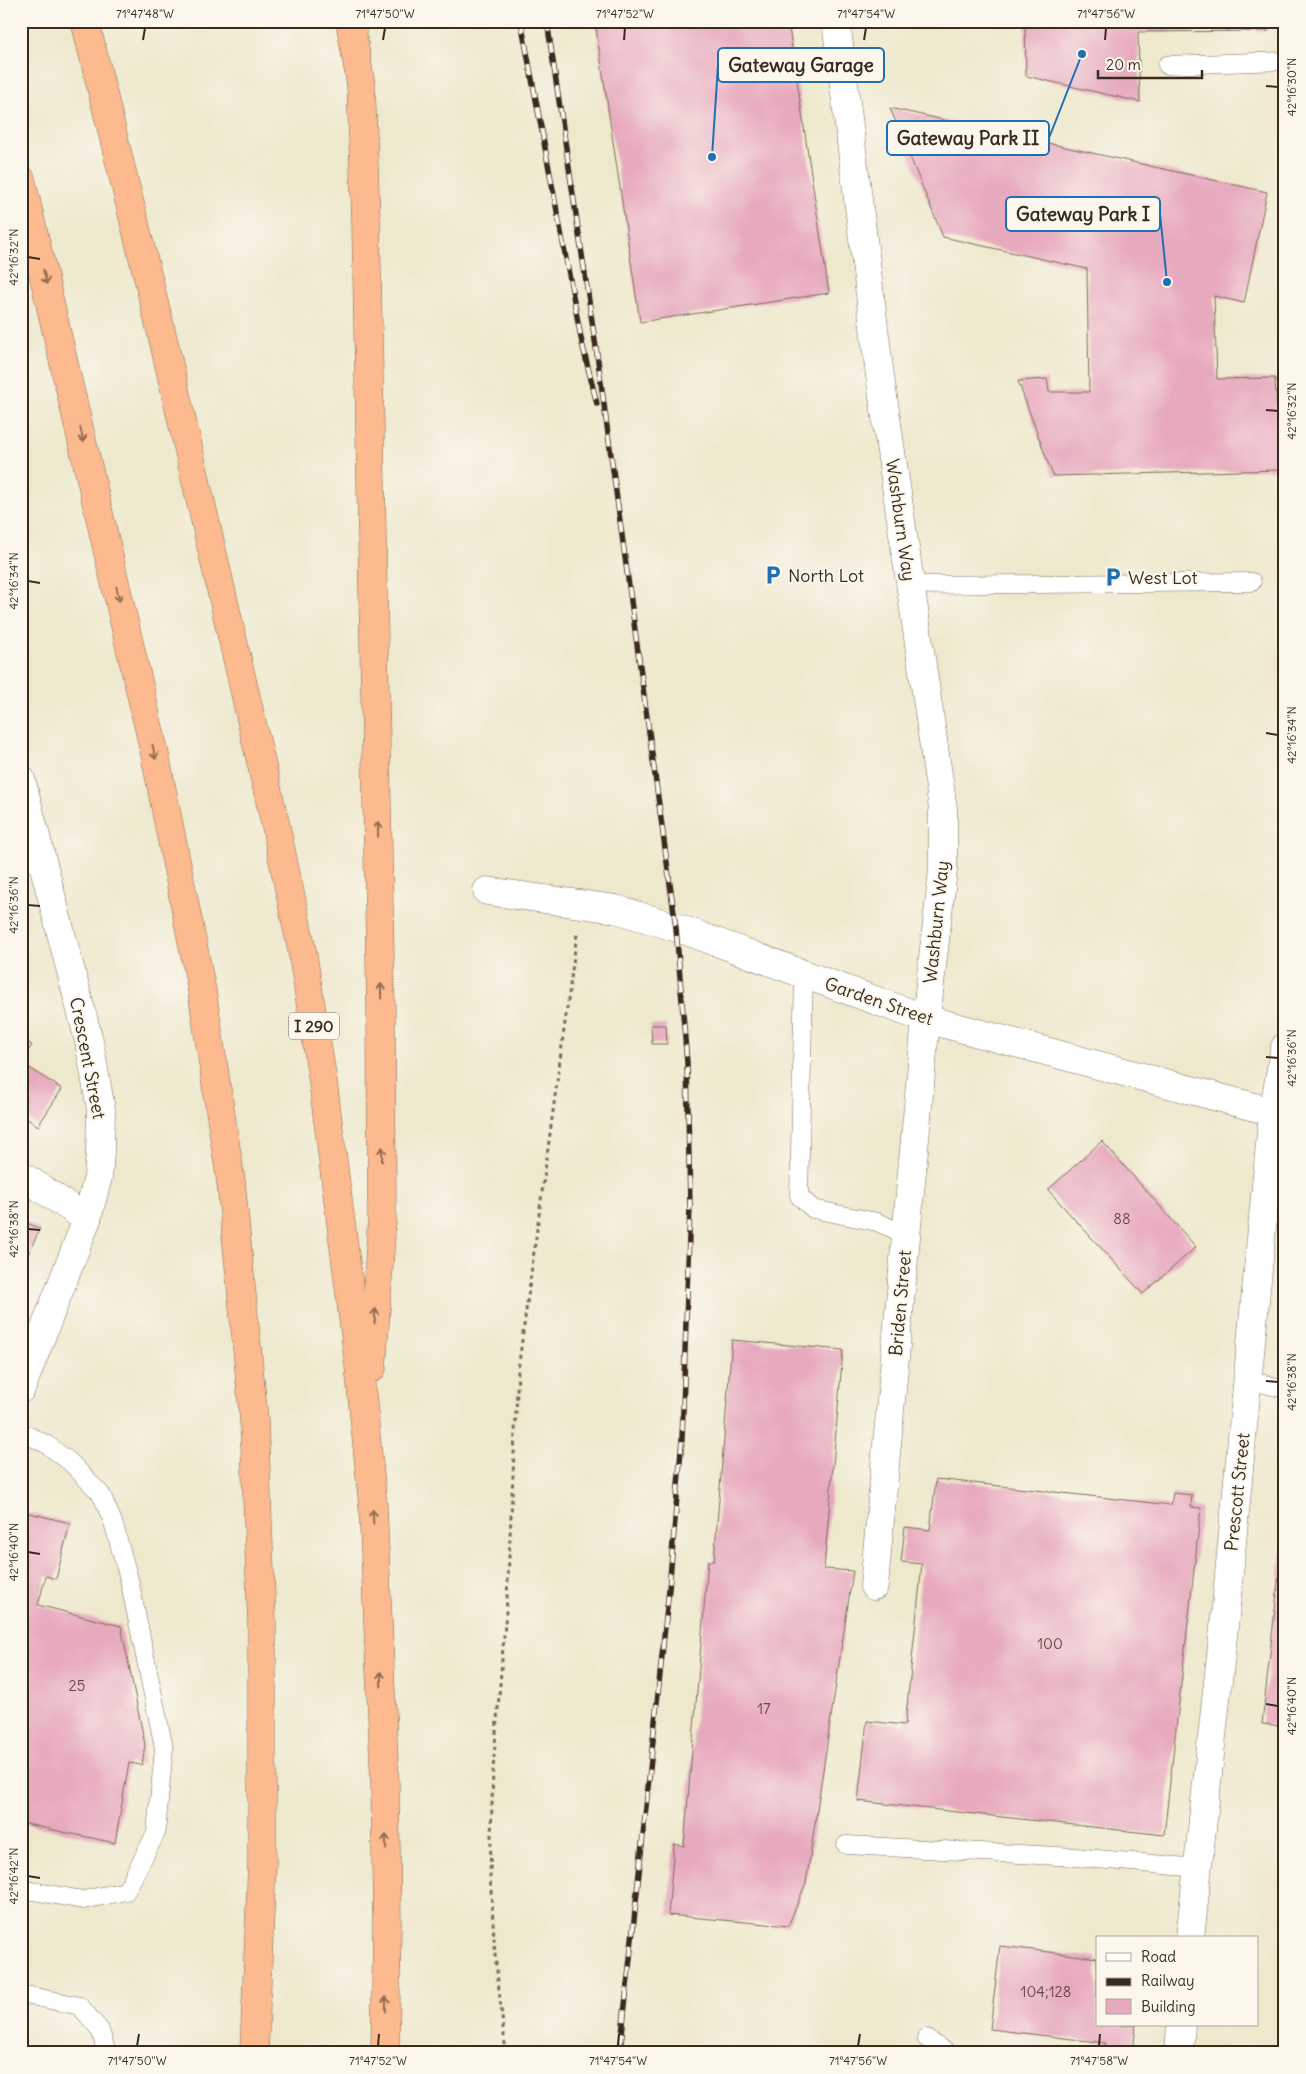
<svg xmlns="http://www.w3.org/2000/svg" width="1306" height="2074" viewBox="0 0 1306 2074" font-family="Delius,sans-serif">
  <rect width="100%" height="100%" fill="#fbf7ec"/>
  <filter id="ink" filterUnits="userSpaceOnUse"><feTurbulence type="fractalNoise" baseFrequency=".02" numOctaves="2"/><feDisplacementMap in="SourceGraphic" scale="10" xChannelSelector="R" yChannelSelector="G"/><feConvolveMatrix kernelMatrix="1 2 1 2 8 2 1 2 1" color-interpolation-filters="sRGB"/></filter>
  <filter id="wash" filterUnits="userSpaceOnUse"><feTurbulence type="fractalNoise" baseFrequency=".0096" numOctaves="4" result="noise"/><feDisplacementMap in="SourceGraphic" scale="20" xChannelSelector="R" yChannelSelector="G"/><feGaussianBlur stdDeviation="1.12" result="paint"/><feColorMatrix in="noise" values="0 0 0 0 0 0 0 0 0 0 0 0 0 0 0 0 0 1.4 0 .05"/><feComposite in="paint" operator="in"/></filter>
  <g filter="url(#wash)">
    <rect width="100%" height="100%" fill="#eee8cd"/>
    <g id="blocks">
      <g fill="#e7a9be">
        <path d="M595 21H788L829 293 640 322Z"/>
        <path d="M1025 21H1267L1268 31 1138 32 1140 102 1026 76Z"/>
        <path d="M890 108 1267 192 1244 303 1214 296 1217 379 1275 378 1280 470 1053 476 1018 381 1047 379 1049 392H1089L1087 269 943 237Z"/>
        <path d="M651 1025H666L667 1044H652Z"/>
        <path d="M21 1039 32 1045 21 1062Z"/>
        <path d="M25 1065 62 1089 38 1126 21 1115V1070Z"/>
        <path d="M1102 1141 1196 1247 1143 1294 1048 1190Z"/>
        <path d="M21 1220 40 1229 21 1269Z"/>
        <path d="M732 1340 843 1350 824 1569 853 1571 806 1883 788 1926 668 1915 674 1844 684 1846 708 1561H714Z"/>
        <path d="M936 1479 1171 1505 1173 1493 1192 1495 1191 1507 1201 1508 1164 1835 858 1801 867 1721 905 1725 922 1564 901 1562 905 1527 930 1530Z"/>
        <path d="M21 1511 70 1523 56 1579 46 1576 38 1605 121 1626 145 1745 142 1765 129 1763 115 1843 21 1823Z"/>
        <path d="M1283 1539H1285V1726L1262 1724Z"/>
        <path d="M1000 1946 1097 1958V2025H1136L1133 2052 1104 2048 1105 2043 990 2029Z"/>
      </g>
    </g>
  </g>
  <g filter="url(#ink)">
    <use href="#blocks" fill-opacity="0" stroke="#7a6c5b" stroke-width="1"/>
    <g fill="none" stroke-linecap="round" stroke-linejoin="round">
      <defs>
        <g id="lane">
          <path d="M1167 65 1285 61"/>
          <path d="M911 585 1252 582"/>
          <path d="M804 975 799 1196 813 1209 877 1222 907 1235"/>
          <path d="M1248 1380 1285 1389"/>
          <path d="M21 1432 46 1444 70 1462 101 1494 113 1522 129 1579 164 1748 156 1833 126 1891 83 1900 21 1889"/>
          <path d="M846 1845 1075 1857 1198 1868"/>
          <path d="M21 1994 80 2006 100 2030 107 2053"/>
          <path d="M926 2038 947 2053"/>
        </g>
        <g id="street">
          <path d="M836 21 880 376 943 809V870L926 1019 874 1586"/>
          <path d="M21 779 89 1041 101 1110 100 1153 98 1177 87 1219 21 1389"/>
          <path d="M487 891 616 909 681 929 926 1019 1273 1112"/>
          <path d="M21 1175 87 1219"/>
          <path d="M1190 1938 1224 1627 1273 1112 1285 1047"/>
          <path d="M1179 2053 1181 2025"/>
        </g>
        <g id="highway">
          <path d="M85 21 164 343 276 827 302 950 323 1082 359 1365 373 1506 385 1786 387 1924 385 2053"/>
          <path d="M350 21 361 85 366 221 381 1012 382 1219 372 1368"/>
          <path d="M21 179 154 750 202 991 231 1182 254 1421 262 1624V1863L254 2053"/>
        </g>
      </defs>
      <use href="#lane" stroke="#7a6c5b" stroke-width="19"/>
      <use href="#street" stroke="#7a6c5b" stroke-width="29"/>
      <use href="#highway" stroke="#7a6c5b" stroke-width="29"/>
      <path stroke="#7a6c5b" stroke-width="3" stroke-dasharray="4 4" stroke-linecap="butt" d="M506 2053 495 1954 490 1875 493 1769 507 1599 518 1370 577 934"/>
      <use href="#lane" stroke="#fff" stroke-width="18"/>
      <use href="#street" stroke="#fff" stroke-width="28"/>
      <use href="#highway" stroke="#fcba8e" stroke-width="28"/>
      <defs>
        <g id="rail">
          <path d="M521 21 582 343 597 404"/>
          <path d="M547 21 598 361 676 928 687 1063 690 1206 682 1439 669 1589 620 2053"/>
        </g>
      </defs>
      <use href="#rail" stroke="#3b2a1e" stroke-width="5.5"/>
      <use href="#rail" stroke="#fbf7ec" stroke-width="4" stroke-dasharray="11" stroke-linecap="butt"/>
    </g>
    <defs><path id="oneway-shaft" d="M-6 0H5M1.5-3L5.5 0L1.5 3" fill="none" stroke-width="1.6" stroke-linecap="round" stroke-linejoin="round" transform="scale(1.25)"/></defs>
    <g stroke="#926b50">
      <use href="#oneway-shaft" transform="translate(45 277) rotate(76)"/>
      <use href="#oneway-shaft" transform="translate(82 435) rotate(77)"/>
      <use href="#oneway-shaft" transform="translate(118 594) rotate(77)"/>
      <use href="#oneway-shaft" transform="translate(154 752) rotate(78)"/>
      <use href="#oneway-shaft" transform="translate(378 829) rotate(-91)"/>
      <use href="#oneway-shaft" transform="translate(381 991) rotate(-91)"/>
      <use href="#oneway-shaft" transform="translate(382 1154) rotate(-90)"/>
      <use href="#oneway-shaft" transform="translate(375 1316) rotate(-86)"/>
      <use href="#oneway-shaft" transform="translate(373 1517) rotate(-93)"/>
      <use href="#oneway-shaft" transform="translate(381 1679) rotate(-92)"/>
      <use href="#oneway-shaft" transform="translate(386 1842) rotate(-91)"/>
      <use href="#oneway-shaft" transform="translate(386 2004) rotate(-89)"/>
    </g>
  </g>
  <path fill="none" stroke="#3b2a1e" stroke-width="2" d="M143 40 145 28M383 40 385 28M624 40 625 28M864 40 866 28M1105 40 1106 28M1266 86 1278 87M28 257 40 259M1266 410 1278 411M28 581 40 583M1266 733 1278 735M28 905 40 906M1266 1057 1278 1058M28 1229 40 1230M1266 1381 1278 1382M28 1552 40 1554M1266 1704 1278 1706M28 1876 40 1878M137 2046 139 2034M378 2046 379 2034M618 2046 619 2034M858 2046 860 2034M1099 2046 1100 2034"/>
  <defs>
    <symbol id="parking-bare" viewBox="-9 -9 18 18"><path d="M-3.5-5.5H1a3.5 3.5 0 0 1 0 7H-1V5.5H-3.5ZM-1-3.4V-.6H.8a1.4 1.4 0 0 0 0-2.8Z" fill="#1f6fb2" stroke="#fbf7ec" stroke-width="2.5" paint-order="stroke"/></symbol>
  </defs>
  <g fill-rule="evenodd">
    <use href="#parking-bare" x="759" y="561" width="28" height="28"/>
    <use href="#parking-bare" x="1099" y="563" width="28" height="28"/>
  </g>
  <g text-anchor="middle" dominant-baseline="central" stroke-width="4" stroke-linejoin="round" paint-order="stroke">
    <g font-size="15" fill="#664a46">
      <text x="1122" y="1218">88</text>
      <text x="1050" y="1643">100</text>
      <text x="77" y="1685">25</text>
      <text x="764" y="1708">17</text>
      <text x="1046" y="1991">104;128</text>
    </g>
    <rect fill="#fbf7ec" stroke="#75685c" stroke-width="1" x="289" y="1012.5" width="50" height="27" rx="4"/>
    <g font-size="16" font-weight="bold" fill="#3b2a1e">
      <text x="314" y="1026">I 290</text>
    </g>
    <g font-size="18" fill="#3b2a1e" stroke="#fbf7ec">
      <text transform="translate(901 520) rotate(82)">Washburn Way</text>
      <text transform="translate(936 922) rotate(-84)">Washburn Way</text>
      <text transform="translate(879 1001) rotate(19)">Garden Street</text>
      <text transform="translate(88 1058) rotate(79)">Crescent Street</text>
      <text transform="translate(900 1303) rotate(-85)">Briden Street</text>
      <text transform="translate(1237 1492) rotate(-84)">Prescott Street</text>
    </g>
    <g font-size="18" fill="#3b2a1e" stroke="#fbf7ec" text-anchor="start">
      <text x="788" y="575">North Lot</text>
      <text x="1128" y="577">West Lot</text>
    </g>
  </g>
  <path fill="none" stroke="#1f6fb2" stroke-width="2" d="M712 157L718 65M1082 54L1049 138M1167 282L1160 214"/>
  <g fill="#1f6fb2" stroke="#fbf7ec" stroke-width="2">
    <circle cx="712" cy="157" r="5"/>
    <circle cx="1082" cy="54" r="5"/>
    <circle cx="1167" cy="282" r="5"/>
  </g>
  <g fill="#fbf7ec" stroke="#1f6fb2" stroke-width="2">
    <rect x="718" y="48" width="166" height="34" rx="5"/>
    <rect x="887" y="121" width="162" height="34" rx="5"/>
    <rect x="1006" y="197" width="154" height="34" rx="5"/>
  </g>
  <g font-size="19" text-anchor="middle" font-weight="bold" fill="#3b2a1e">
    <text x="801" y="72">Gateway Garage</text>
    <text x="968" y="145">Gateway Park II</text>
    <text x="1083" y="221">Gateway Park I</text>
  </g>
  <rect width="1306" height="2074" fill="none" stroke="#fbf7ec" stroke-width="55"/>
  <rect x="1096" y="1936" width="162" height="90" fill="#fbf7ec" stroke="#aea59a"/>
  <rect x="1106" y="1953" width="25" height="8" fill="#ffffff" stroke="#aea59a"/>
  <text x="1141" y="1962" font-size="15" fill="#3b2a1e">Road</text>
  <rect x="1106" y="1978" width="25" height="8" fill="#3b2a1e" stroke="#aea59a"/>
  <text x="1141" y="1986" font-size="15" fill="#3b2a1e">Railway</text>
  <rect x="1106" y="1999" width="25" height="15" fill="#e7a9be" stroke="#aea59a"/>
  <text x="1141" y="2012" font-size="15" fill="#3b2a1e">Building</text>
  <path d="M1098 70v8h104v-8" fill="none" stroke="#3b2a1e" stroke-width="2.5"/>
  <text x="1106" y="70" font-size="15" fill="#3b2a1e" stroke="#fbf7ec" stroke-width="4" paint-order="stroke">20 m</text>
  <rect x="28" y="28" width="1250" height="2018" fill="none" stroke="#3b2a1e" stroke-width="2"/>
  <g font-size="12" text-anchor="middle" fill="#3b2a1e">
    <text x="145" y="18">71°47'48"W</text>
    <text x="385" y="18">71°47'50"W</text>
    <text x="625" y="18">71°47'52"W</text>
    <text x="866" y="18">71°47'54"W</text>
    <text x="1106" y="18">71°47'56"W</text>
    <text transform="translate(1292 87) rotate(-90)" y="4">42°16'30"N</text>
    <text transform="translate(14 257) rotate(-90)" y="4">42°16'32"N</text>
    <text transform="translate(1292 411) rotate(-90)" y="4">42°16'32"N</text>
    <text transform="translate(14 581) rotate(-90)" y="4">42°16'34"N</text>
    <text transform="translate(1292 735) rotate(-90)" y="4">42°16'34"N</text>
    <text transform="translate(14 905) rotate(-90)" y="4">42°16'36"N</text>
    <text transform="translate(1292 1058) rotate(-90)" y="4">42°16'36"N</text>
    <text transform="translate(14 1229) rotate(-90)" y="4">42°16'38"N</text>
    <text transform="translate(1292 1382) rotate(-90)" y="4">42°16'38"N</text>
    <text transform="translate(14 1552) rotate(-90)" y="4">42°16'40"N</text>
    <text transform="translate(1292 1706) rotate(-90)" y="4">42°16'40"N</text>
    <text transform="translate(14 1876) rotate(-90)" y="4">42°16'42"N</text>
    <text x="137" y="2065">71°47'50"W</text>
    <text x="378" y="2065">71°47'52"W</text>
    <text x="618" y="2065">71°47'54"W</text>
    <text x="858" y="2065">71°47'56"W</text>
    <text x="1099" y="2065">71°47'58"W</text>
  </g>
</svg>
